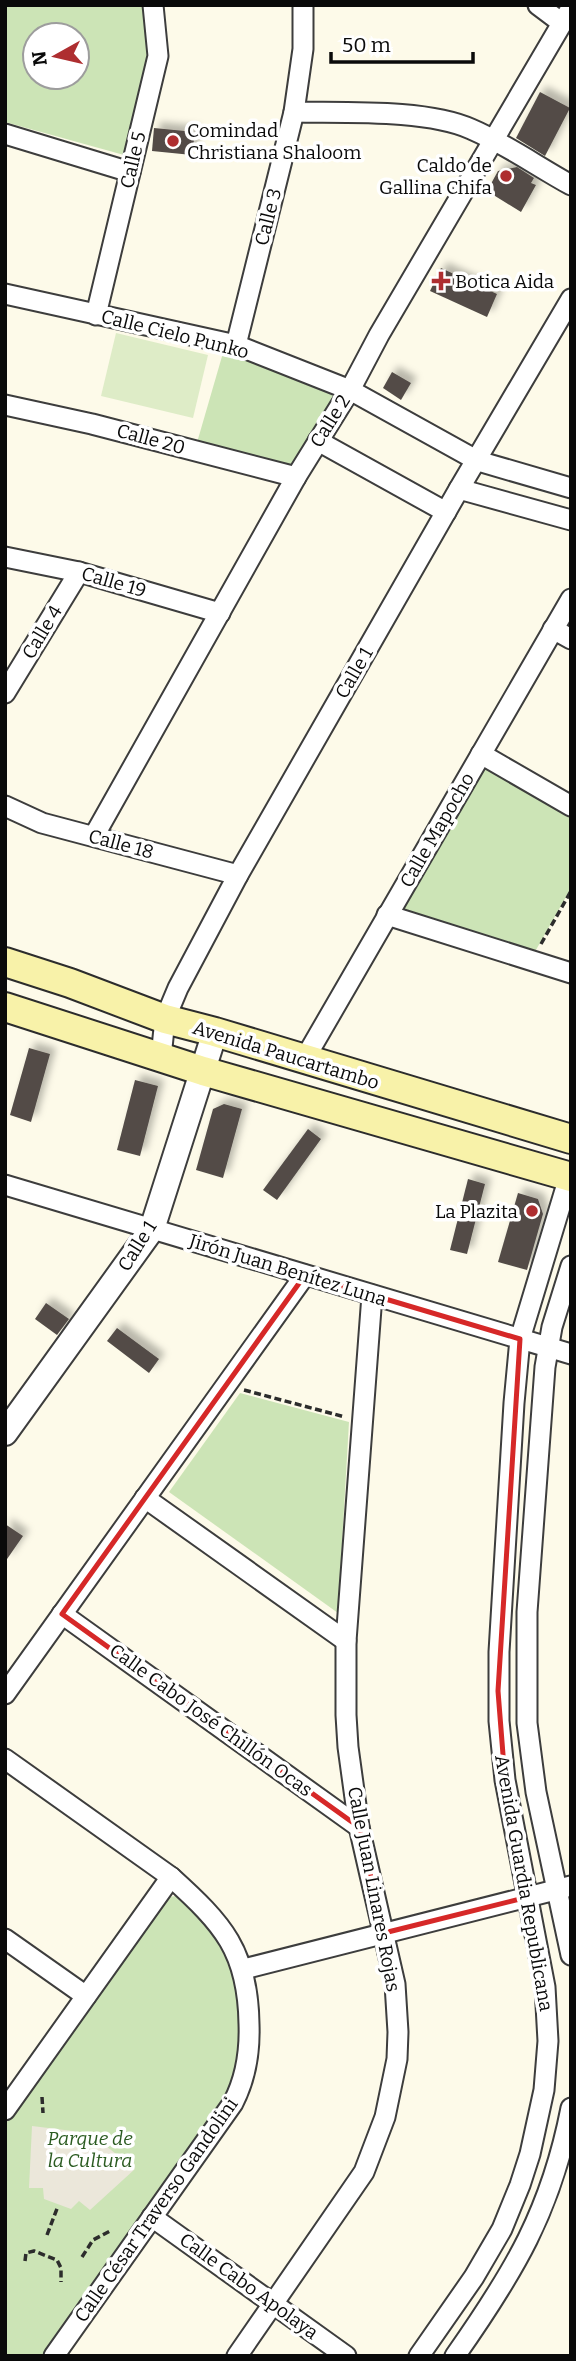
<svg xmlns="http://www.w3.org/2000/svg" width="576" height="2361" viewBox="0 0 576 2361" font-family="Bitter,serif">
  <defs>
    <filter id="shadow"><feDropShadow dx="6" dy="-6" stdDeviation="3.5" flood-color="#0004"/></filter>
  </defs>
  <rect width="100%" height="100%" fill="#fdfae9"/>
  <g fill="#cce4b6" fill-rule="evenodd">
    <path d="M5 5H145L150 57 124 155 5 122ZM35 35H77V77H35Z"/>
    <path d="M225 346 342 385 294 472 196 446Z"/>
    <path d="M485 768 571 816V888L532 957 400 912Z"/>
    <path d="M240 1393 349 1422 338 1613 169 1492Z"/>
    <path d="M176 1896 183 1899 220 1941 237 1975 242 2049 228 2097 43 2356H5V2125L165 1902 169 1897Z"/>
  </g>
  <path fill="#deecc7" d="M116 333 208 355 193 418 101 396Z"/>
  <path fill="#ebe7da" d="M32 2126 73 2131 90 2137 106 2146 135 2169 90 2210 79 2201 71 2209 44 2199 43 2188H29Z"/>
  <g fill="#524c47" filter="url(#shadow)">
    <path d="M540 92 570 108 545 156 516 138Z"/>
    <path d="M154 128 195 132 192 155 152 151Z"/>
    <path d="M517 167 534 178 531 183 536 185 521 212 487 191 498 171Z"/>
    <path d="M441 268 497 294 487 317 430 291Z"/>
    <path d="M392 372 411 383 401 400 383 388Z"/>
    <path d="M29 1048 50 1054 31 1122 10 1115Z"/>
    <path d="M135 1080 158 1086 140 1156 117 1150Z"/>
    <path d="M224 1104 242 1109 223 1178 196 1170 213 1109Z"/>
    <path d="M308 1129 321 1139 277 1200 263 1190Z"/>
    <path d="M468 1179 485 1184 467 1254 450 1250Z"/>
    <path d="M518 1193 538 1199 543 1214 527 1270 498 1262Z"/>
    <path d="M46 1303 69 1319 57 1335 35 1319Z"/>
    <path d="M117 1328 159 1359 149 1373 107 1341Z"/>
    <path d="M5 1524 23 1536 5 1562Z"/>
  </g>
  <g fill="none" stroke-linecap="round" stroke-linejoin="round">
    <defs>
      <g id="minor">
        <path d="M538 5 562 23"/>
        <path d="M294 112C344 113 427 109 471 129 506 144 538 167 571 185"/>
        <path d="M5 134 130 172"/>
        <path d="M5 294 236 345 350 390 478 461 571 488"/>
        <path d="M96 315 158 56 153 5"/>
        <path d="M236 345 294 112 303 49V5"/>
        <path d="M5 405 92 424 296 477"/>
        <path d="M318 441 446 512"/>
        <path d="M459 489 571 520"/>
        <path d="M5 557 79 572 220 613"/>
        <path d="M553 629 571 639"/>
        <path d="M5 693 79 572"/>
        <path d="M481 754 571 806"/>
        <path d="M5 806 42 823 238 875"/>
        <path d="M94 836 296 477 350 390 379 335 571 8"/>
        <path d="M387 915 571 973"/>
        <path d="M161 1057 165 1019 178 988 238 875 459 489 571 299"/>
        <path d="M304 1060 571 599"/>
        <path d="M5 1185 571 1354"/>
        <path d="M571 1266 552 1327 545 1367 527 1612V1723L536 1792 571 1955"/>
        <path d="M145 1498 346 1641"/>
        <path d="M62 1614 359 1827"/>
        <path d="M5 1694 305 1275"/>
        <path d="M5 1759 171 1877C223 1924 248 1951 249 2024 250 2052 246 2078 233 2103L54 2356"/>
        <path d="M5 1939 86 1996"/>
        <path d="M244 1969 571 1886"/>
        <path d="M5 2110 171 1877"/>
        <path d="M152 2217 346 2356"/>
        <path d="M237 2356 364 2172 385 2117 397 2059 398 2032 395 1984 359 1827 348 1747 346 1715V1641L372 1295"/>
        <path d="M419 2356 474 2277 502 2229 520 2185 530 2154 544 2090 548 2041 545 1987 505 1780 499 1721V1652L514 1403 520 1339 569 1177"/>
        <path d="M455 2356C514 2272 551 2211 571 2108"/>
      </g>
      <path id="tertiary" d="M5 1433 152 1229 215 1032"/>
      <g id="secondary">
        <path d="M5 962 70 983 165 1019 215 1032 571 1139"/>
        <path d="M5 1007 203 1071 571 1177"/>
      </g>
    </defs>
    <use href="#minor" stroke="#3d3d3d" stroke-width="23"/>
    <use href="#tertiary" stroke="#3d3d3d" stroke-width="28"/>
    <use href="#secondary" stroke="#2c2c2c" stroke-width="32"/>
    <g stroke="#2c2c2c" stroke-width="3.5" stroke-dasharray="7 3.5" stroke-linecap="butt">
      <path d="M541 944 571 891"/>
      <path d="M244 1390 345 1417"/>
      <path d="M42 2097 43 2113"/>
      <path d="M47 2235 58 2206"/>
      <path d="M82 2257 93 2240 112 2230"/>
      <path d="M25 2261 26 2253 34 2251 57 2260 61 2268V2282"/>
    </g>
    <use href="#minor" stroke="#fff" stroke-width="19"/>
    <use href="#tertiary" stroke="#fff" stroke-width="24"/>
    <use href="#secondary" stroke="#f8f2a9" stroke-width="28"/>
  </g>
  <path fill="none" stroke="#d62828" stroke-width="5" stroke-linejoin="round" d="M305 1275 520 1339 498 1691 505 1780 528 1897 384 1933 359 1827 62 1614Z"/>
  <g fill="#ae2e30" stroke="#fff" stroke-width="2.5">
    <circle cx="173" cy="141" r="7"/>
    <circle cx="506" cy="176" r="7"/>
    <path d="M437.5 270.5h7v7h7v7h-7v7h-7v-7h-7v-7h7z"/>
    <circle cx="532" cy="1211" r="7"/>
  </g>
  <g text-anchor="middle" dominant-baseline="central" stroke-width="7" stroke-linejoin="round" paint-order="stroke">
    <g font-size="19" fill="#0a0a0a" stroke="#fff" text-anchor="start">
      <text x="187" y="130">Comindad<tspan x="187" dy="22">Christiana Shaloom</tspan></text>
      <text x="492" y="165" text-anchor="end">Caldo de<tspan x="492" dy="22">Gallina Chifa</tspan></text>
      <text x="455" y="281">Botica Aida</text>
      <text x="518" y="1211" text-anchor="end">La Plazita</text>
    </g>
    <g font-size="19" fill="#0a0a0a" stroke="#fff">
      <text transform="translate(133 160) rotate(-77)">Calle 5</text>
      <text transform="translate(268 217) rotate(-76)">Calle 3</text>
      <text transform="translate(175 334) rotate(14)">Calle Cielo Punko</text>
      <text transform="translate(330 421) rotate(-58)">Calle 2</text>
      <text transform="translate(151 439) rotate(15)">Calle 20</text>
      <text transform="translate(114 582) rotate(16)">Calle 19</text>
      <text transform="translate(42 632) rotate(-59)">Calle 4</text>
      <text transform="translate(354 673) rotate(-60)">Calle 1</text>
      <text transform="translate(437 830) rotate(-60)">Calle Mapocho</text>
      <text transform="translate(121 844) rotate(15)">Calle 18</text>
      <text transform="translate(286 1055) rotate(17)">Avenida Paucartambo</text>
      <text transform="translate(137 1246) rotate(-58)">Calle 1</text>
      <text transform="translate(288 1270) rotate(17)">Jirón Juan Benítez Luna</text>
      <text transform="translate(211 1720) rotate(36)">Calle Cabo José Chillón Ocas</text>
      <text transform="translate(524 1883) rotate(80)">Avenida Guardia Republicana</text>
      <text transform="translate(374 1889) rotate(79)">Calle Juan Linares Rojas</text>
      <text transform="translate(156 2210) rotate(-55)">Calle César Traverso Gandolini</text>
      <text transform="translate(249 2286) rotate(36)">Calle Cabo Apolaya</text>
    </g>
    <g font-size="19" font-style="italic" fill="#2b5b21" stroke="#fff">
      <text x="90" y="2138">Parque de<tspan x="90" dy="22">la Cultura</tspan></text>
    </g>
  </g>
  <rect width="576" height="2361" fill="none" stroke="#0a0a0a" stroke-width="14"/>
  <g transform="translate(56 56) rotate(262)"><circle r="33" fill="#ffffff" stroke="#9d9d9d" stroke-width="2"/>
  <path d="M0-5L12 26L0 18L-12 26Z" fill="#ae2e30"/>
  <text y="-10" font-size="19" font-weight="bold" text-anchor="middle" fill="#0a0a0a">N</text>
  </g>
  <path d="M331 52v10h142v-10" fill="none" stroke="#0a0a0a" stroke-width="3.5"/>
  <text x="342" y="52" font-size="21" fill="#0a0a0a" stroke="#ffffff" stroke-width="5" paint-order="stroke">50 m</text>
</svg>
